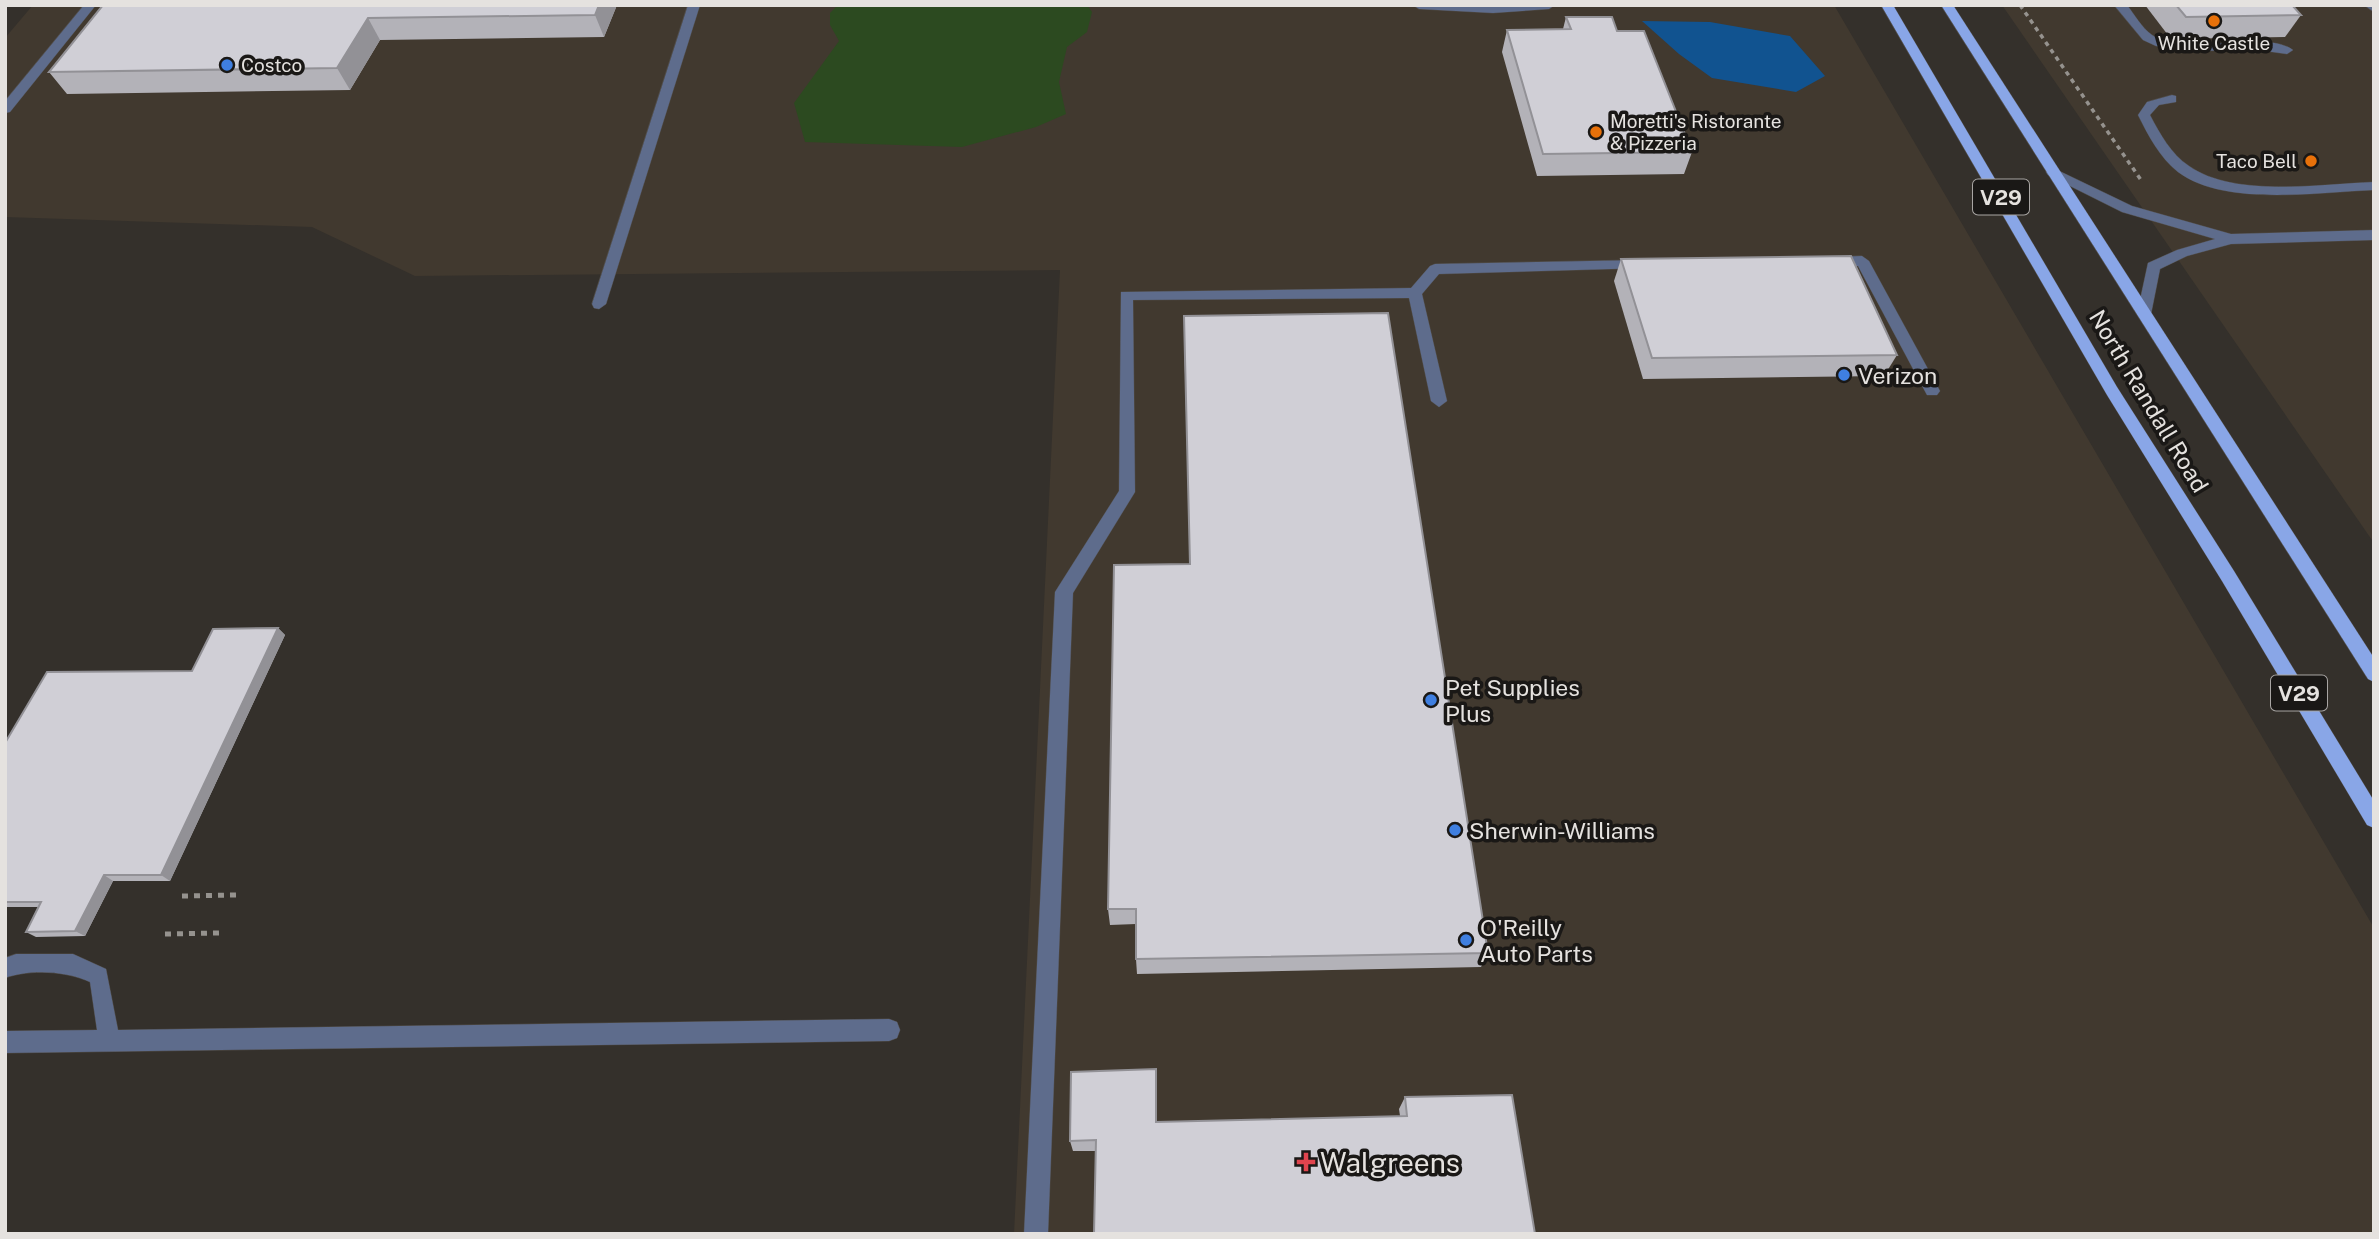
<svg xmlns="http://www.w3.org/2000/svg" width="2379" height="1239" viewBox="0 0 2379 1239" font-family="'Public Sans',sans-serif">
  <rect width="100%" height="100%" fill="#34302b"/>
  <g fill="#41392f">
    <path d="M33 5H1834L2374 928V1234H1014L1060 270 415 276 312 227 5 217V38Z"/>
    <path d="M2002 5H2374V543Z"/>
  </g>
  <path fill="#2c4a20" d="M838 5H1087L1092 12 1087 32 1067 47 1059 82 1066 114 1036 127 962 147 805 142 794 103 839 41 830 25V13Z"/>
  <path fill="#115390" d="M1642 21 1710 22 1790 36 1825 76 1796 92 1712 78 1679 54Z"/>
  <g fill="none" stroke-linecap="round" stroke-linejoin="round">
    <defs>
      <g id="service">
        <path d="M84 5H96L10 112 5 113V101Z"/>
        <path d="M688 5H700L606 304 599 309 594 308 592 304Z"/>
        <path d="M1413 5H1555L1549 9 1493 13 1419 9Z"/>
        <path d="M2114 5H2127C2134 14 2142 28 2152 35 2183 57 2266 29 2293 50L2287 54 2258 50 2187 51 2156 46 2143 40Z"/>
        <path d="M2364 5H2374V12Z"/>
        <path d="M2172 95 2176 96V102L2159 105 2150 115C2160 134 2171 154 2189 166 2234 198 2321 184 2374 182V190C2318 192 2225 207 2178 172 2160 158 2148 135 2138 115L2147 102Z"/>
        <path d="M2053 168 2132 206 2231 234 2374 230V240L2231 244 2187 256 2160 269 2151 314 2144 319 2137 314 2148 263 2177 250 2215 239 2122 212 2048 175 2046 172Z"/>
        <path d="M1862 256 1869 261 1940 391 1937 395H1927L1858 266 1831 267 1824 262 1831 257Z"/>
        <path d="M1642 260 1649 265 1647 268 1439 274 1422 294 1447 401 1439 407 1431 401 1409 298 1133 300 1135 492 1073 593 1048 1234H1024L1055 592 1119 491 1121 292 1411 288 1430 266 1435 264Z"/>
        <path d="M16 954H73L106 969 118 1030 889 1019 897 1022 900 1030 897 1038 889 1041 5 1053V1031L97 1030 90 982C66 971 30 969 5 978V958Z"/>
      </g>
      <g id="primary">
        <path d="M1881 5H1893L2117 387 2234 571 2374 801V828L2367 825 2222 581 2107 395Z"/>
        <path d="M1941 5H1953L2374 658V682L2368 679Z"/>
      </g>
    </defs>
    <use href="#service" stroke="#504c48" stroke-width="1"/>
    <use href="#primary" stroke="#504c48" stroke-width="1"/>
    <path stroke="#95928e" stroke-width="3.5" stroke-dasharray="4.5 4.5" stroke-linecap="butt" d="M2020 5 2141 180"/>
    <g stroke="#95928e" stroke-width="5" stroke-dasharray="6 6" stroke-linecap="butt">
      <path d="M182 896 236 895"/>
      <path d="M165 934 219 933"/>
    </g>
    <use href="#service" fill="#5e6c8c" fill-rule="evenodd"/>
    <use href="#primary" fill="#89a6e7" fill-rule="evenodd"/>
  </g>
  <g fill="#b3b2b8">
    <path d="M103 5H617L604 37 380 40 350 90 67 94 49 72Z"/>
    <path d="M2145 5H2292L2301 15 2285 37 2171 39Z"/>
    <path d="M1566 17 1617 31 1692 152 1684 174 1537 176 1502 52 1507 30 1563 29Z"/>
    <path d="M1621 259 1897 355 1884 376 1643 379 1614 281Z"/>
    <path d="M1184 337 1488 953 1481 967 1137 974 1136 959V924L1110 925 1108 909 1190 564Z"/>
    <path d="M278 628 285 635 170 881H113L85 936 36 937 26 932 38 907H5V743L192 671Z"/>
    <path d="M1156 1069 1157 1122 1400 1116 1399 1109 1405 1097 1535 1234 1096 1151H1073L1070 1141Z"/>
  </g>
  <g fill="#929196">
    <path d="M599 5H617L604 37 595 15Z"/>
    <path d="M368 18 380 40 350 90 337 68Z"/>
    <path d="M278 628 285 635 170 881 161 875Z"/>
    <path d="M104 875 113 881 85 936 75 931Z"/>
  </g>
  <g fill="#d0cfd6" stroke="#929196" stroke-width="2">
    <path d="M103 5H599L595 15 368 18 337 68 49 72Z"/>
    <path d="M2176 5H2292L2301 15 2186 17Z"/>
    <path d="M1566 17H1612L1617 31H1644L1692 152 1543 154 1507 30 1571 29Z"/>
    <path d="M1851 256 1897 355 1652 358 1621 259Z"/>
    <path d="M1388 313 1488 953 1136 959V909H1108L1114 565 1190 564 1184 316Z"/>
    <path d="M278 628 161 875H104L75 931 26 932 41 902H5V743L47 672 192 671 213 629Z"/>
    <path d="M1156 1069V1122L1407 1116 1405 1097 1512 1095 1535 1234H1094L1096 1140 1070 1141 1071 1072Z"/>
  </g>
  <g fill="#e8710a" stroke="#1a1816" stroke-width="2.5">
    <circle cx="2214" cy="21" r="7"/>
    <circle cx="1596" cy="132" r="7"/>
    <circle cx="2311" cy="161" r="7"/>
  </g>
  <g fill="#3f7fe0" stroke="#1a1816" stroke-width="2.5">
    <circle cx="227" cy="65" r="7"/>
    <circle cx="1844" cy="375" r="7"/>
    <circle cx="1431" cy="700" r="7"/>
    <circle cx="1455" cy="830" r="7"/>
    <circle cx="1466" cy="940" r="7"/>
  </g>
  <path fill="#e0444e" stroke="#1a1816" stroke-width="2.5" d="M1302.5 1151.5h7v7h7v7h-7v7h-7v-7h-7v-7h7z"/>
  <g text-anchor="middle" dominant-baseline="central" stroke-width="7" stroke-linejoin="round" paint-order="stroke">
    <g font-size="19" fill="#e5e2df" stroke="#1a1816" text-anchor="start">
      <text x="2214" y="43" text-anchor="middle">White Castle</text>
      <text x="241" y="65">Costco</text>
      <text x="1610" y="121">Moretti's Ristorante<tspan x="1610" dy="22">&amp; Pizzeria</tspan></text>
      <text x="2297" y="161" text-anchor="end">Taco Bell</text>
    </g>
    <g fill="#1a1816" stroke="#a8a5a3" stroke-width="2">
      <rect x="1973" y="179.5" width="56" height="35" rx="5"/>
      <rect x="2271" y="675.5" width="56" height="35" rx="5"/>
    </g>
    <g font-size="21" font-weight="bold" fill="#e5e2df">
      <text x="2001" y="197">V29</text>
      <text x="2299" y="693">V29</text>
    </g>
    <g font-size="23" fill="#e5e2df" stroke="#1a1816" text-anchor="start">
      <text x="1858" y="375">Verizon</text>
      <text x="1445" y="687">Pet Supplies<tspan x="1445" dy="26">Plus</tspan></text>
      <text x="1469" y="830">Sherwin-Williams</text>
      <text x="1480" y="927">O'Reilly<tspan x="1480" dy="26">Auto Parts</tspan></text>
    </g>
    <g font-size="23" fill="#e5e2df" stroke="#1a1816">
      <text transform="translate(2149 401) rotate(59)">North Randall Road</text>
    </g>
    <g font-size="28" fill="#e5e2df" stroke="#1a1816" text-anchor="start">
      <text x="1320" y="1162">Walgreens</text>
    </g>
  </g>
  <rect width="2379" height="1239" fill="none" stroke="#e5e2df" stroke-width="14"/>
</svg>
